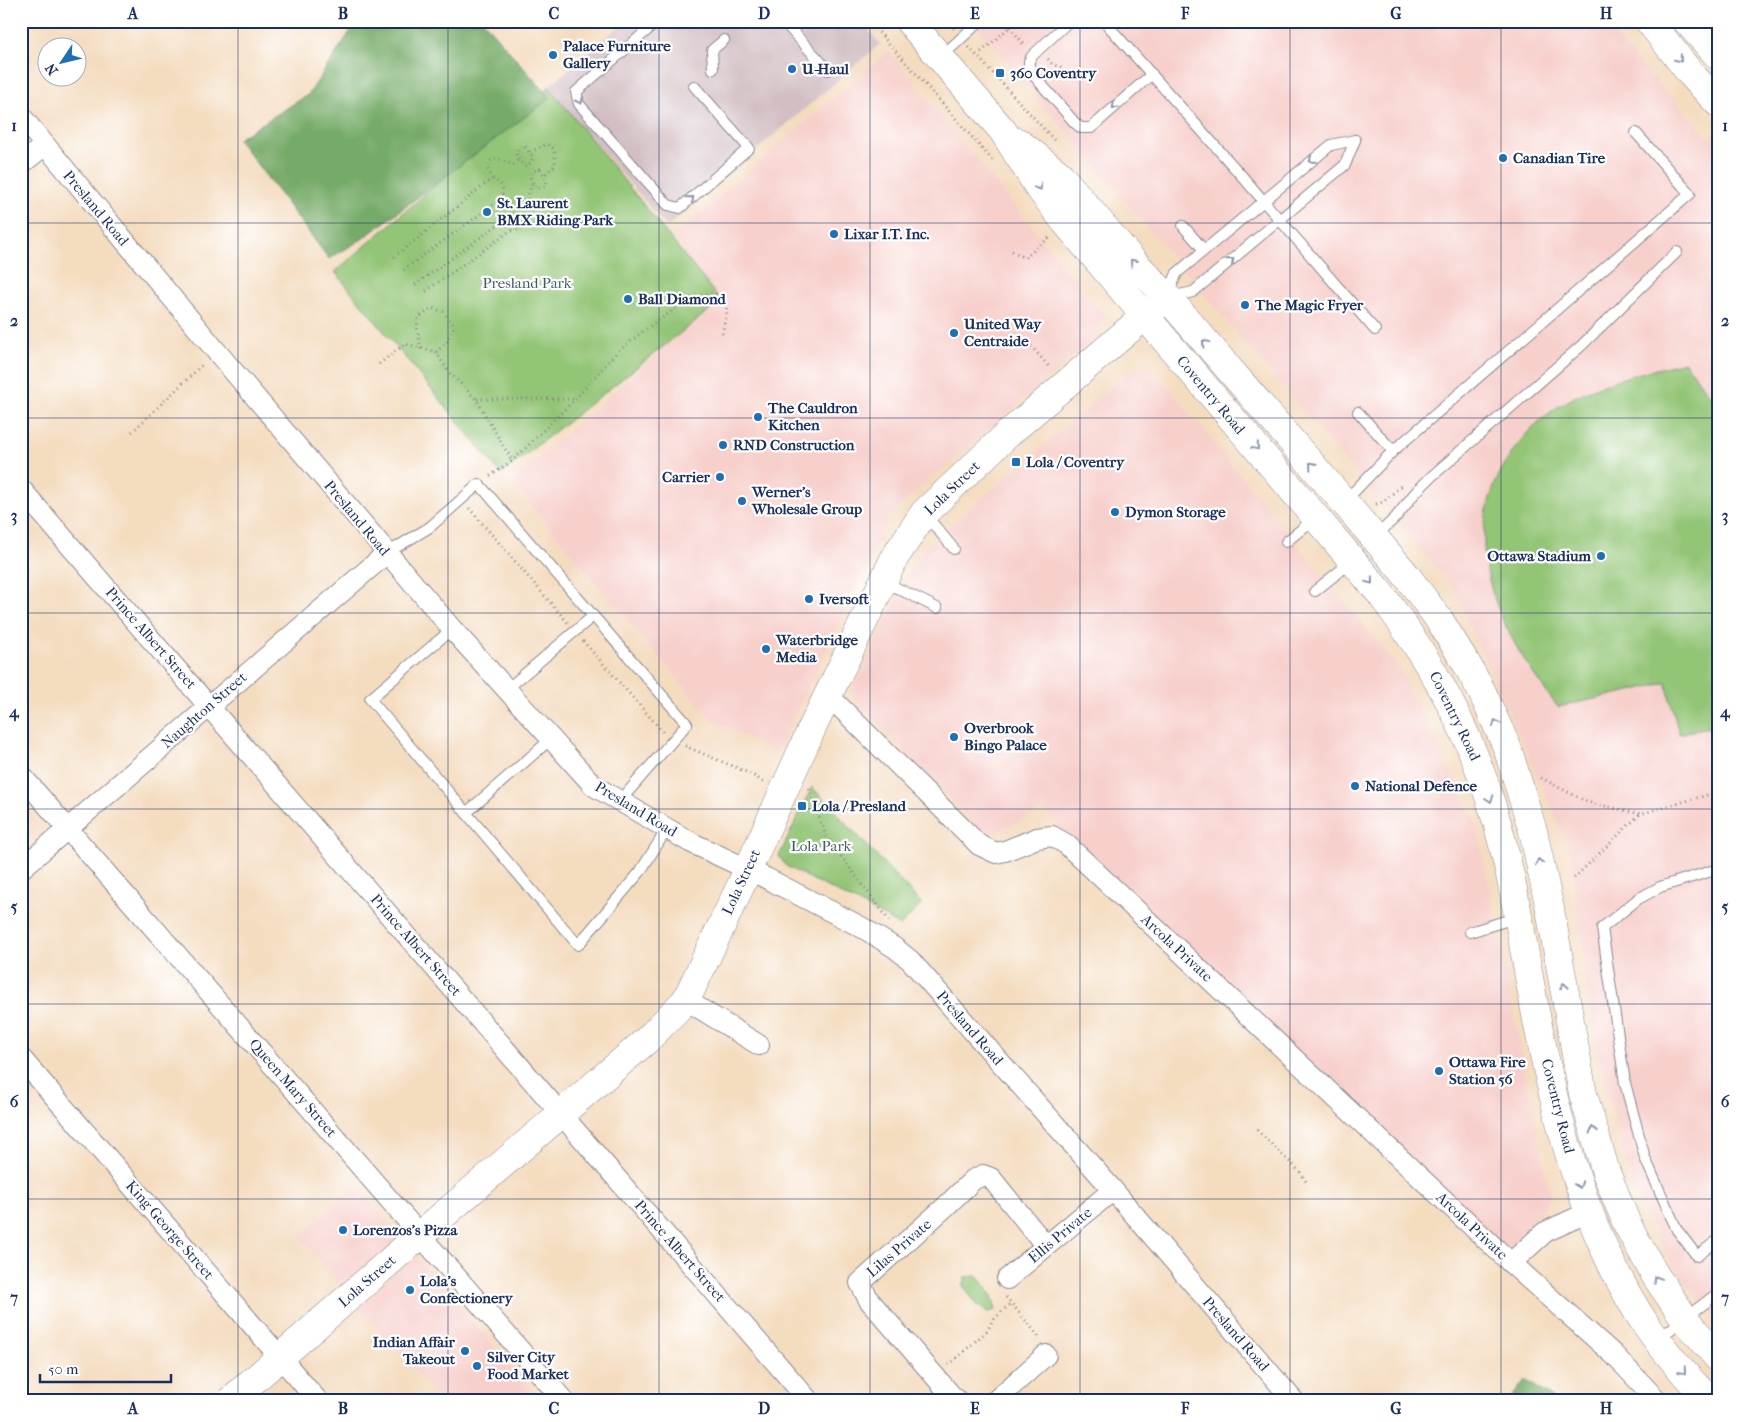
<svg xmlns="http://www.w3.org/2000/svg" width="1739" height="1422" viewBox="0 0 1739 1422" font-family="'IM FELL French Canon',serif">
  <rect width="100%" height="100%" fill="#fff"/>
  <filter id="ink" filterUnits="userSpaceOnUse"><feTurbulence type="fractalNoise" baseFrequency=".02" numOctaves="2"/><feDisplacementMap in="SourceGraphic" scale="10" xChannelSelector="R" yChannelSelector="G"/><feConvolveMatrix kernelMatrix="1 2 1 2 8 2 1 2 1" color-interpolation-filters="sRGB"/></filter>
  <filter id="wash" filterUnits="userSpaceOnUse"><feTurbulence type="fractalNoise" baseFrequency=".0096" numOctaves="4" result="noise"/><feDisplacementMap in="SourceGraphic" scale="20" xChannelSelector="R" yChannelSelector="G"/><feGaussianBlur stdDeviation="1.12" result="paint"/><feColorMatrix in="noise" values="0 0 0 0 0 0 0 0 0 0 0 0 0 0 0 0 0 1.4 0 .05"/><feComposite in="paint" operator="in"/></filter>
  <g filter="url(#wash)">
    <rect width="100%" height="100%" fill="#f4dcbf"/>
    <g fill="#f7d0cc">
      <path d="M972 21H1601L1718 148V1319L1678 1275 1635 1194 1595 1045 1569 847 1453 587Z"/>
      <path d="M889 51 1107 320 1089 343 892 512 776 753 712 719 511 482 718 301 673 236Z"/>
      <path d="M1134 368 1153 369 1399 668 1477 826 1550 1198 1510 1251 1042 810 987 837 850 694 919 553Z"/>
      <path d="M356 1187 541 1401H442L364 1313 299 1236Z"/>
    </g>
    <path fill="#d2bec3" d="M625 21H861L880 44 667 227 548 87Z"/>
    <g fill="#93c576" stroke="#577a6a">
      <path d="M549 87 721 301 501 474 335 272Z"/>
      <path d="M1685 362 1718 406 1717 758 1708 727 1679 734 1666 683 1558 707C1501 635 1452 543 1510 456 1526 430 1550 409 1577 396 1611 379 1648 371 1685 362Z"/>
      <path d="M812 787 922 904 900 926 876 912 786 866 779 856Z"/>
      <path d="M976 1276C987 1285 993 1296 996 1310L987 1312 978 1306 963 1286 966 1277Z"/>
    </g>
    <g fill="#76aa67" stroke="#486c62">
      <path d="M357 21H483L550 98 362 239 329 259 238 139 309 94Z"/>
      <path d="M1525 1380 1550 1396 1554 1401H1509Z"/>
    </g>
  </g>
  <g filter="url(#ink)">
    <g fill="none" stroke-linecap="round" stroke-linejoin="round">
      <defs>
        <g id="lane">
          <path d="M658 21 576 92 579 104 668 205 680 208 749 148 694 86"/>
          <path d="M783 21 828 70"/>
          <path d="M1069 21 1032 56 1029 61V70L1075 123 1081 128H1091L1152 74"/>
          <path d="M1104 21 1241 175 1375 330"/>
          <path d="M740 25 744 21"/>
          <path d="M942 56 980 21"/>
          <path d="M713 69 712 50 724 40"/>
          <path d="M1183 226 1204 250"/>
          <path d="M1168 294 1177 273 1331 145 1355 140"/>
          <path d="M1170 297 1193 292 1345 165 1355 140"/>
          <path d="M1358 412 1393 451"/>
          <path d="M1345 501 1393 451 1690 194 1636 133"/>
          <path d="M924 513 954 549"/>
          <path d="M1375 537 1396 517 1415 493 1432 476 1581 346 1677 252"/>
          <path d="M1286 542 1315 518"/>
          <path d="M387 553 430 527 479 484 687 724 620 801"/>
          <path d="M885 582 937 608"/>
          <path d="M1315 591 1351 562"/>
          <path d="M452 629 370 699 578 945 640 872 667 829"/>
          <path d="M507 689 593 616"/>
          <path d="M466 813 551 739"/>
          <path d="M1718 869 1660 887 1638 899 1602 928 1625 1083 1645 1158 1677 1230 1697 1256 1718 1240"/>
          <path d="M1470 932 1518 917"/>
          <path d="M1658 1339 1718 1293"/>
        </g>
        <g id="street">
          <path d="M21 116 217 352 452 629 594 786 690 842 766 878 863 928 895 948 910 960 1113 1190 1294 1401"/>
          <path d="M21 164 44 146"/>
          <path d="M21 489 809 1401"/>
          <path d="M828 695 979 845 996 853 1005 851 1037 838 1052 836 1066 844 1511 1263 1613 1354 1658 1401"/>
          <path d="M21 775 564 1401"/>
          <path d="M21 869 387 553"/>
          <path d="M686 1000 759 1045"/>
          <path d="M21 1058 318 1401"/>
          <path d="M1511 1263 1545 1232 1589 1212"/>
          <path d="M1007 1279 1113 1190"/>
          <path d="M958 1401 952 1396 869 1300 860 1283 944 1208 973 1180 983 1175 991 1178 1046 1246"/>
          <path d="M995 1401 1046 1355"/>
        </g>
        <g id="secondary">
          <path d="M909 21 1003 131 1039 188 1066 223 1380 593C1431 661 1468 727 1493 809 1516 883 1524 959 1540 1035 1559 1130 1586 1227 1637 1311 1657 1343 1683 1373 1710 1401"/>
          <path d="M1018 142 1060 175 1132 260 1167 297 1344 502 1407 576 1440 621 1466 663 1482 692 1507 747 1533 831 1550 909 1583 1094 1606 1172 1627 1224 1655 1275 1685 1319 1718 1358"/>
          <path d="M230 1401 405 1248 648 1039 686 1000 740 887 813 726 895 557 924 513 1009 433 1167 297"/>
        </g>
        <g id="highway">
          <path d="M1649 21 1691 74 1718 103"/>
          <path d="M1687 21 1718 56"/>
        </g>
      </defs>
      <use href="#lane" stroke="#88868e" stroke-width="12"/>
      <use href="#street" stroke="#88868e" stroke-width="22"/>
      <use href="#secondary" stroke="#88868e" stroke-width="29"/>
      <use href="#highway" stroke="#88868e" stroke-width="29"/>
      <g stroke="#88868e" stroke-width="3" stroke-dasharray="1 4" stroke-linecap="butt">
        <path d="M869 21 995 163"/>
        <path d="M947 21 954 29"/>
        <path d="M1010 27 1025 46"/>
        <path d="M969 47 1054 140"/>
        <path d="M981 52 1017 21"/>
        <path d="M1048 59 1052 64 1063 68"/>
        <path d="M525 147 533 157 531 163 524 166 519 160 516 154 519 148Z"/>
        <path d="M530 152 547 144 553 148 555 155V165L544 175"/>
        <path d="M540 169 547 180 545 186 538 189 533 183 530 177 533 171Z"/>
        <path d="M493 179 487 168 491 161 497 158 513 165 519 160"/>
        <path d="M508 218 515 217 518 220 520 227"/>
        <path d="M1012 251 1025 258 1050 237"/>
        <path d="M394 257 488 182 493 179C503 183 505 191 500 200L403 270"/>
        <path d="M415 285 507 218 512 211 508 203 500 200"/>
        <path d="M426 291 510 231 521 229 529 192 533 183"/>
        <path d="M1031 346 1050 368"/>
        <path d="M421 349 417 327 418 318 432 308 444 312 454 326 447 342 436 352"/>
        <path d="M379 364 405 344 436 352 448 371 476 399 512 461"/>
        <path d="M477 399H575"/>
        <path d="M132 432 203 364"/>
        <path d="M490 476 512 461 545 429 575 399 617 352 646 329 694 296 714 293 722 297 726 302 727 312 722 334"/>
        <path d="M1376 504 1383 502 1402 485"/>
        <path d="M469 508 568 623"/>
        <path d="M583 641 663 732"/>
        <path d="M685 746 751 774 763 782"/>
        <path d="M1541 778 1587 802 1640 814 1718 792"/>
        <path d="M809 789 826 836 891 923"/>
        <path d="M1574 878 1640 814"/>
        <path d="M1257 1130 1300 1172 1307 1183"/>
        <path d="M1006 1297 1040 1338"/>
        <path d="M949 1365 988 1330 992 1321 1011 1303"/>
      </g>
      <use href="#lane" stroke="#fff" stroke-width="10"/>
      <use href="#street" stroke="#fff" stroke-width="20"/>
      <use href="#secondary" stroke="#fff" stroke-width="28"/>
      <use href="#highway" stroke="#fff" stroke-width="28"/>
    </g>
    <defs><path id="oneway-chevron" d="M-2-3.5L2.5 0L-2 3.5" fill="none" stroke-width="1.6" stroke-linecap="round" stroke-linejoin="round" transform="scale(1.25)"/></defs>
    <g stroke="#8d97ae">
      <use href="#oneway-chevron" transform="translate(1679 59) rotate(51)"/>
      <use href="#oneway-chevron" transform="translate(580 101) rotate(66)"/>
      <use href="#oneway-chevron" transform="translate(1115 106) rotate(138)"/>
      <use href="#oneway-chevron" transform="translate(1312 160) rotate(140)"/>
      <use href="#oneway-chevron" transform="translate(1039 187) rotate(56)"/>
      <use href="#oneway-chevron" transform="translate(691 199) rotate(-41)"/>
      <use href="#oneway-chevron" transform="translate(1231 261) rotate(-40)"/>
      <use href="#oneway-chevron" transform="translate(1133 262) rotate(-132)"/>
      <use href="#oneway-chevron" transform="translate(1205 343) rotate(-131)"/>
      <use href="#oneway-chevron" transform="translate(1256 447) rotate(50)"/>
      <use href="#oneway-chevron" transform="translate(1312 465) rotate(-131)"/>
      <use href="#oneway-chevron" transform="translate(1370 581) rotate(51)"/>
      <use href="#oneway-chevron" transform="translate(1496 723) rotate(-113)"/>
      <use href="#oneway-chevron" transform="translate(1490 799) rotate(72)"/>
      <use href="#oneway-chevron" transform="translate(1539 862) rotate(-103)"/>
      <use href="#oneway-chevron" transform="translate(1564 986) rotate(-100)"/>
      <use href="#oneway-chevron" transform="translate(1593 1130) rotate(-106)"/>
      <use href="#oneway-chevron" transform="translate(1579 1185) rotate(70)"/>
      <use href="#oneway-chevron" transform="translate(1657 1279) rotate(-121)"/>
      <use href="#oneway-chevron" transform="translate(1683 1371) rotate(50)"/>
    </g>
  </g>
  <path fill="none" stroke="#1b2f5e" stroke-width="1" stroke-opacity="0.55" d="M238 21V1401M448 21V1401M659 21V1401M870 21V1401M1080 21V1401M1290 21V1401M1501 21V1401M21 223H1718M21 418H1718M21 613H1718M21 809H1718M21 1004H1718M21 1199H1718"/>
  <g fill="#1f6fb2" stroke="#fff" stroke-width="2">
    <circle cx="553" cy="55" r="5"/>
    <circle cx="792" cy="69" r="5"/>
    <rect x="995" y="68" width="10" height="10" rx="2.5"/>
    <circle cx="1503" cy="158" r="5"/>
    <circle cx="487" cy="212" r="5"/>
    <circle cx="834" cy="234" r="5"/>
    <circle cx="628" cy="299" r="5"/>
    <circle cx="1245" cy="305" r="5"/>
    <circle cx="954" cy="333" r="5"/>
    <circle cx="758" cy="417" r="5"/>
    <circle cx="723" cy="445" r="5"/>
    <rect x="1011" y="457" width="10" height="10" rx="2.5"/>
    <circle cx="720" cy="477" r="5"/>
    <circle cx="742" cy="501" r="5"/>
    <circle cx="1115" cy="512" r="5"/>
    <circle cx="1601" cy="556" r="5"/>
    <circle cx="809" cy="599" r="5"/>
    <circle cx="766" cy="649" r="5"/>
    <circle cx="954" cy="737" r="5"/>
    <circle cx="1355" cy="786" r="5"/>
    <rect x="797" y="801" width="10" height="10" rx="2.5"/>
    <circle cx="1439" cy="1071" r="5"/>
    <circle cx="343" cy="1230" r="5"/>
    <circle cx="410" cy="1290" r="5"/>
    <circle cx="465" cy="1351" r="5"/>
    <circle cx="477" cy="1366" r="5"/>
  </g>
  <g text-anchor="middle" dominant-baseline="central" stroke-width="4.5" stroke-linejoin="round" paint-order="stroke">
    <g font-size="15" font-weight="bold" fill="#1b2f5e" stroke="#fff" text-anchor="start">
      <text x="563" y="46">Palace Furniture<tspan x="563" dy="17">Gallery</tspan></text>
      <text x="802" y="69">U-Haul</text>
      <text x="1010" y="73">360 Coventry</text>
      <text x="1513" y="158">Canadian Tire</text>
      <text x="497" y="203">St. Laurent<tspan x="497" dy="17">BMX Riding Park</tspan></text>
      <text x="844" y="234">Lixar I.T. Inc.</text>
      <text x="638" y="299">Ball Diamond</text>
      <text x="1255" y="305">The Magic Fryer</text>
      <text x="964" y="324">United Way<tspan x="964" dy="17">Centraide</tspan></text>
      <text x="768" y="408">The Cauldron<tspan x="768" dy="17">Kitchen</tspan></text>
      <text x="733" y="445">RND Construction</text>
      <text x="1026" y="462">Lola / Coventry</text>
      <text x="710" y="477" text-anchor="end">Carrier</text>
      <text x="752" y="492">Werner's<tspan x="752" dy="17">Wholesale Group</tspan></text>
      <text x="1125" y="512">Dymon Storage</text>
      <text x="1591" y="556" text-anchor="end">Ottawa Stadium</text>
      <text x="819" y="599">Iversoft</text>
      <text x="776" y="640">Waterbridge<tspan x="776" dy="17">Media</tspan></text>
      <text x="964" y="728">Overbrook<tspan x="964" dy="17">Bingo Palace</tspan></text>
      <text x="1365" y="786">National Defence</text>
      <text x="812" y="806">Lola / Presland</text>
      <text x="1449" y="1062">Ottawa Fire<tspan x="1449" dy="17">Station 56</tspan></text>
      <text x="353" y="1230">Lorenzos's Pizza</text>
      <text x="420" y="1281">Lola's<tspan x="420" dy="17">Confectionery</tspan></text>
      <text x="455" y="1342" text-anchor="end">Indian Affair<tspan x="455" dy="17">Takeout</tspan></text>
      <text x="487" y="1357">Silver City<tspan x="487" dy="17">Food Market</tspan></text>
    </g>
    <g font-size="15" fill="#1b2f5e" stroke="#fff">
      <text transform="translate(96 208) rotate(50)">Presland Road</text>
      <text transform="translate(1211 395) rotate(50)">Coventry Road</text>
      <text transform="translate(952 488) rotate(-44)">Lola Street</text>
      <text transform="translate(357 518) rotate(50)">Presland Road</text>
      <text transform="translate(151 638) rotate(49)">Prince Albert Street</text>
      <text transform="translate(204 710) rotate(-41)">Naughton Street</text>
      <text transform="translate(1455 716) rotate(64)">Coventry Road</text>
      <text transform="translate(636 809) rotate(31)">Presland Road</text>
      <text transform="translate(741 882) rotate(-65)">Lola Street</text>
      <text transform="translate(416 945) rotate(49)">Prince Albert Street</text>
      <text transform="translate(1177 948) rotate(43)">Arcola Private</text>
      <text transform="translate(970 1028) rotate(49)">Presland Road</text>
      <text transform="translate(293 1088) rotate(49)">Queen Mary Street</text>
      <text transform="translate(1558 1106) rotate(76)">Coventry Road</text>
      <text transform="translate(1472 1226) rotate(43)">Arcola Private</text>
      <text transform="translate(170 1230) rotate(49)">King George Street</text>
      <text transform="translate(1060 1235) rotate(-40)">Ellis Private</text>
      <text transform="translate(899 1248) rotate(-41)">Lilas Private</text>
      <text transform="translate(680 1251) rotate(49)">Prince Albert Street</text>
      <text transform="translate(367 1281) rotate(-41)">Lola Street</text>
      <text transform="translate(1236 1334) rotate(49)">Presland Road</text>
    </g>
    <g font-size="15" fill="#3f5c65" stroke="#fff">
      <text x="527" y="283">Presland Park</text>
      <text x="821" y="846">Lola Park</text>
    </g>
  </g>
  <rect width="1739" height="1422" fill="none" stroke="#fff" stroke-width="55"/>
  <g transform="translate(62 62) rotate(235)"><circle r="24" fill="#ffffff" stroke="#a4acbf"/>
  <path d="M0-4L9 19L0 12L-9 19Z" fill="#1f6fb2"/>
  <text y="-8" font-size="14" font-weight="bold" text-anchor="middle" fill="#1b2f5e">N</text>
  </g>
  <path d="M40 1374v8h131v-8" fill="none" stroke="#1b2f5e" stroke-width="2.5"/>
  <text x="48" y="1374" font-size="15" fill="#1b2f5e" stroke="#ffffff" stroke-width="4" paint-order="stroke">50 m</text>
  <rect x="28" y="28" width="1684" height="1366" fill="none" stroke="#1b2f5e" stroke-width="2"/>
  <g font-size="16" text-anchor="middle" font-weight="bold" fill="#1b2f5e">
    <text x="133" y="19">A</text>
    <text x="343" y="19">B</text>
    <text x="554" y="19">C</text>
    <text x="764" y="19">D</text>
    <text x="975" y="19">E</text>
    <text x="1185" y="19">F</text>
    <text x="1396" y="19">G</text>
    <text x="1606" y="19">H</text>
    <text x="14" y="131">1</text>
    <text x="1725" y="131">1</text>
    <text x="14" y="326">2</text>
    <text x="1725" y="326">2</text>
    <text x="14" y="521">3</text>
    <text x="1725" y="521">3</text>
    <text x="14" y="717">4</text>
    <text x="1725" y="717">4</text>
    <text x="14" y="912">5</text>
    <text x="1725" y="912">5</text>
    <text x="14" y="1107">6</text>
    <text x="1725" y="1107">6</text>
    <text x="14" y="1303">7</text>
    <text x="1725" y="1303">7</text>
    <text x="133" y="1414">A</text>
    <text x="343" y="1414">B</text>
    <text x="554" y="1414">C</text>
    <text x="764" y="1414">D</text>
    <text x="975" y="1414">E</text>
    <text x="1185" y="1414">F</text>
    <text x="1396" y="1414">G</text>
    <text x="1606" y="1414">H</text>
  </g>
</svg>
